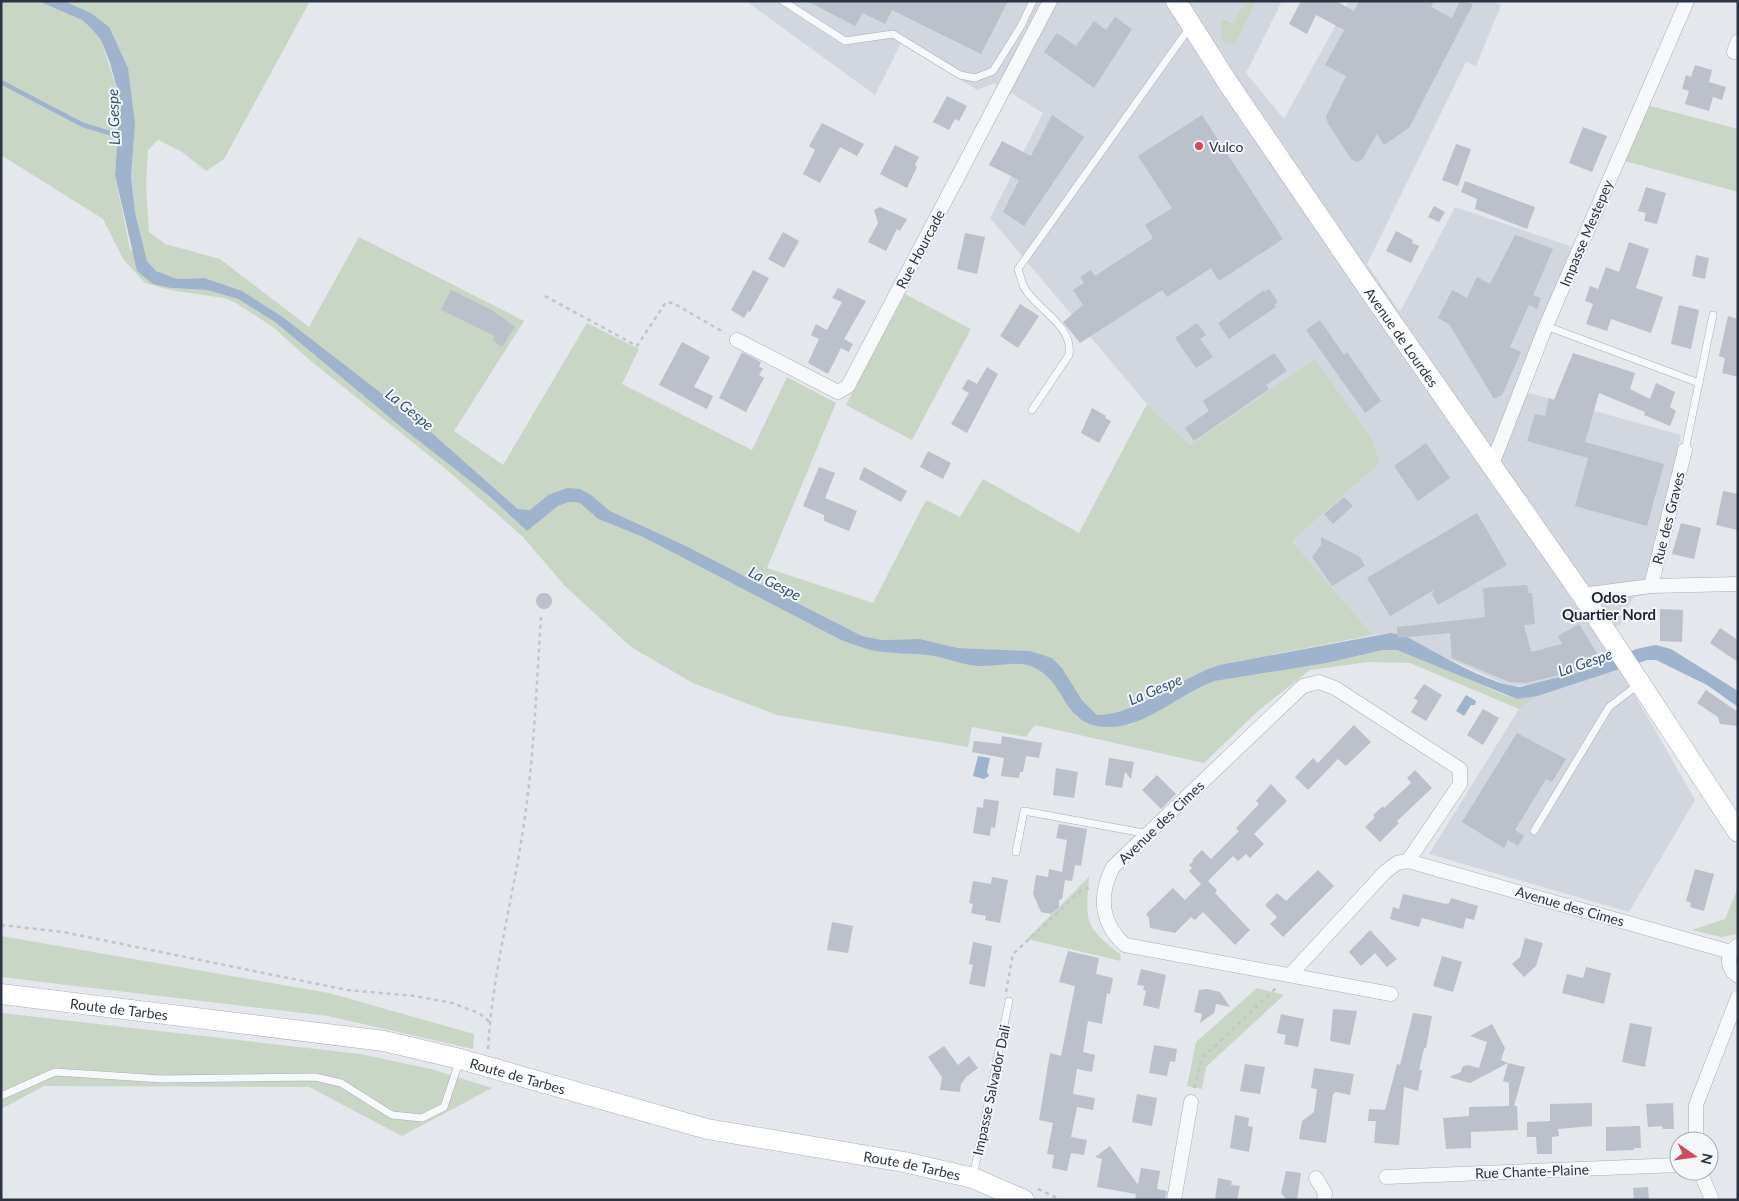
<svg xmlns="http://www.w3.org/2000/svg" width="1739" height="1201" viewBox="0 0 1739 1201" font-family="Lato,sans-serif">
  <rect width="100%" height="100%" fill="#e4e7ec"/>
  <g fill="#d2d6de">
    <path d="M746 1H1245L1233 23 1223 18 1234 45 1257 1H1282L1246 73 1284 119 1349 1H1490L1501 5 1476 66 1466 62 1367 264 1400 312 1455 207 1576 248 1515 389 1681 435 1645 595 1634 597 1625 611 1621 624 1599 637 1613 659 1587 670 1532 685 1510 686 1390 633 1373 635 1292 541 1379 464 1315 359 1190 445 1147 404 990 218 1043 113 995 83 977 90 901 43 875 95Z"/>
    <path d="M1620 669 1695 800 1629 912 1429 854 1519 709 1538 696Z"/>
  </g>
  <g fill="#c9d6c5">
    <path d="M1 1H38L82 20 91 28 101 40 120 99 115 175 130 249 171 288 207 290 238 299 275 322 401 427 488 495 527 530 558 506 569 502 580 503 598 519 643 537 841 640 869 649 934 656 978 666 1017 663 1035 667 1050 677 1077 718 1130 725 1202 685 1215 681 1327 663 1383 650H1397L1424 659 1502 694 1517 699 1538 696 1519 709 1410 663 1369 662 1310 670 1258 711 1204 763 1035 725 1026 737 972 727 968 747 777 715 693 683 631 647 565 586 523 537 446 469 312 362 273 327 236 303 224 298 170 290 145 283 123 259 103 219 1 155Z"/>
    <path d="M64 1H310L224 159 206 171 182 152 158 140 148 150 146 186 149 232 165 244 220 259 309 327 359 237 524 321 454 431 503 465 587 323 639 349 622 384 752 450 787 377 836 403 767 568 873 603 926 500 960 517 983 479 1079 533 1147 404 1190 445 1315 359 1373 441 1379 464 1292 541 1373 635 1219 665C1182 677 1133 716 1097 715L1082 700 1062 668 1030 651 958 648 920 639 882 640 862 636 684 545 610 511 591 495H548L530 510 518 509 424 426 284 318 204 278 177 279 156 271 147 261 135 212 131 177 135 124 91 13Z"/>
    <path d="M1245 1H1257L1234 45 1224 42 1221 32 1222 18 1233 23Z"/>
    <path d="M1647 105 1738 129V192L1625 161Z"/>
    <path d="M905 294 971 329 912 440 846 405Z"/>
    <path d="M1089 877C1086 922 1083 925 1120 954L1121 961 1027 939Z"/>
    <path d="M1738 888V934L1721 937 1692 930 1725 919Z"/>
    <path d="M1 936 329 993 474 1034 473 1049 328 1016 1 977Z"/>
    <path d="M1257 988 1284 995 1206 1067 1202 1089 1187 1086 1196 1042Z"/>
    <path d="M1 1013 360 1054 431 1069 492 1088 402 1136 309 1087 44 1086 1 1109Z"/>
  </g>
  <g fill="#9fb4cc">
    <path d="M38 1H64L91 13 109 27 128 68 135 124 131 177 135 212 147 261 156 271 177 279 204 278 242 291 284 318 424 426 518 509 530 510 548 495 567 488 580 489 591 495 610 511 684 545 862 636 882 640 920 639 958 648 1030 651 1052 658 1062 668 1082 700 1097 715C1133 716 1182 677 1219 665L1390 633 1403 635C1435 651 1486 684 1520 687L1587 670 1636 649 1656 645 1671 649 1738 691V707L1707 685 1656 660H1647L1538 696 1517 699 1397 650H1383L1327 663 1215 681C1179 693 1146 728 1108 727 1061 726 1069 685 1035 668 1017 659 998 667 979 666 964 665 949 659 934 656 913 653 891 654 870 650 860 647 850 643 841 640L643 537 598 519 580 503 569 502 558 506 527 531 488 495 401 427 275 322 238 299 207 290 171 288 153 284 137 271 115 175 120 99 110 63 101 40 91 28 82 20Z"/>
    <path d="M1466 695 1476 701 1475 705H1471L1464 716 1456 711Z"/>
    <path d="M978 756 990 758 987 772 989 776 984 779 973 776Z"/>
  </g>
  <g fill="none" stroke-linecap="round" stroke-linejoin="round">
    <path stroke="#9fb4cc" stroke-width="4.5" d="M1 82 83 125 123 137"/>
  </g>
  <g fill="#bbc0ca">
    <path d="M807 1H1008L981 54 892 10 885 24 863 13 855 26Z"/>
    <path d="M1301 1H1336L1354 11 1359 1H1434L1431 7 1452 18 1460 1 1473 4 1409 128 1384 145 1377 134 1362 160 1357 162 1351 159 1328 124 1326 116 1346 76 1325 65 1344 30 1316 15 1307 34 1289 24Z"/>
    <path d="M1115 17 1132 29 1094 88 1044 52 1057 33 1076 46 1094 21 1106 30Z"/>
    <path d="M1695 65 1712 70 1709 82 1726 87 1722 100 1713 97 1709 111 1685 104 1689 91 1682 89 1686 75 1691 77Z"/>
    <path d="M947 96 967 106 959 121 955 119 949 130 933 122Z"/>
    <path d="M1052 115 1084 137 1024 226 1003 212 1019 180 989 165 1002 141 1031 156Z"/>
    <path d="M1202 115 1283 239 1219 281 1211 268 1167 297 1162 290 1080 343 1063 322 1083 305 1073 290 1084 283 1080 277 1091 270 1095 276 1153 238 1145 225 1172 208 1138 156Z"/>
    <path d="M822 123 864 144 857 156 840 147 820 183 803 174 815 150 809 146Z"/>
    <path d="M1583 127 1607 136 1592 172 1569 163Z"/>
    <path d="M1456 144 1471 149 1458 186 1442 180Z"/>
    <path d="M895 145 919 157 915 165 917 167 907 188 880 174Z"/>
    <path d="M1465 181 1535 207 1527 229 1475 209 1477 199 1461 192Z"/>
    <path d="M1646 187 1666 193 1657 224 1644 221 1646 213 1638 211Z"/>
    <path d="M1434 206 1445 212 1439 222 1428 217Z"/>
    <path d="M880 207 907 219 900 231 897 229 886 251 868 242 878 223 874 210Z"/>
    <path d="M1396 231 1413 240 1412 243 1419 246 1411 263 1386 251Z"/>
    <path d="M783 232 799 241 784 268 768 259Z"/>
    <path d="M965 233 985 237 977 274 957 269Z"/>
    <path d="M1515 235 1553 249 1533 295 1541 298 1537 309 1529 305 1510 347 1521 352 1502 395 1494 399 1449 324 1438 318 1452 290 1467 298 1477 277 1490 284Z"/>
    <path d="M1629 242 1649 249 1636 288 1663 297 1651 333 1611 319 1607 331 1586 324 1593 304 1585 301 1590 286 1598 289 1606 267 1619 272Z"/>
    <path d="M1696 255 1709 258 1705 279 1692 276Z"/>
    <path d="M753 270 769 278 750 312 748 311 744 318 731 310Z"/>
    <path d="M838 288 866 301 844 339 853 344 849 352 841 348 828 374 808 363 819 339 811 335 816 324 827 330 842 302 832 298Z"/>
    <path d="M1269 289 1278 302 1274 305 1276 307 1229 339 1218 323 1264 290 1265 292Z"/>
    <path d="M451 290 492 310 515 327 502 347 492 340 495 336 441 310Z"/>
    <path d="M1020 304 1039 316 1018 348 1000 336Z"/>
    <path d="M1679 305 1699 310 1691 349 1671 344Z"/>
    <path d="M1728 316 1738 319V377L1722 373 1725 358 1719 356Z"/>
    <path d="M1320 320 1344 355 1347 352 1381 401 1365 413 1306 330Z"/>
    <path d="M1197 323 1206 335 1200 339 1213 357 1196 368 1175 338Z"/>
    <path d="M682 342 710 357 694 387 713 396 707 409 659 385Z"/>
    <path d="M742 352 761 362 759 367 763 368 759 375 764 378 746 412 719 398Z"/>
    <path d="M1274 353 1287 371 1266 385 1269 389 1194 441 1185 428 1209 411 1203 401Z"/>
    <path d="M1573 353 1635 373 1630 389 1650 399 1656 383 1675 392 1670 407 1676 411 1670 426 1644 415 1645 412 1599 393 1585 442 1664 464 1647 526 1575 506 1588 458 1527 441 1535 414 1545 416 1549 398 1554 400Z"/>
    <path d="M987 367 998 374 967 433 951 424 969 393 962 389 968 379 977 384Z"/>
    <path d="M1092 408 1106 416 1105 418 1111 421 1099 443 1081 433Z"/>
    <path d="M1426 443 1450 478 1418 501 1394 466Z"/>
    <path d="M928 451 951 463 943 479 920 467Z"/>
    <path d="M819 467 835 473 825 498 857 511 849 531 824 521V515L803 506Z"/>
    <path d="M864 467 907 491 901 502 859 479Z"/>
    <path d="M1723 491 1738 494V530L1716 525Z"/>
    <path d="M1344 497 1353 506 1333 524 1324 514Z"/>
    <path d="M1477 513 1507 565 1438 605 1432 594 1434 590 1390 616 1367 578Z"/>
    <path d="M1681 523 1701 528 1694 559 1672 554Z"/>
    <path d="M1321 537 1360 557 1365 566 1332 586 1312 557 1321 545Z"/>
    <path d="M1527 585 1529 593H1532L1535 624 1524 625 1531 652 1562 644 1558 636 1579 624 1598 655 1579 666 1576 671 1526 683 1509 682 1452 658 1450 633 1398 638 1397 627 1485 617 1483 588Z"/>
    <circle cx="544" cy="601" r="8"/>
    <path d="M1660 609 1683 610 1682 642 1660 641Z"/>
    <path d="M1720 628 1738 640V662L1710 643Z"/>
    <path d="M1424 684 1442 695 1426 721 1411 712 1418 701 1414 698Z"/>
    <path d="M1706 690 1738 712V726L1720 724 1718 717 1697 703Z"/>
    <path d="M1483 709 1499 718 1483 745 1467 735Z"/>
    <path d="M1354 725 1371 742 1346 766 1338 759 1308 790 1295 777 1313 758 1318 763Z"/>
    <path d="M1517 733 1566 759 1552 782 1546 779 1515 830 1524 836 1518 846 1508 840 1504 848 1462 822Z"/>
    <path d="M1002 736 1042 743 1039 758 1026 756 1023 772H1020L1019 778 1001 776 1004 758 972 752 974 741 1001 744Z"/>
    <path d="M1109 758 1134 762 1131 779 1125 772 1122 788 1105 785Z"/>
    <path d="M1056 768 1078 772 1074 798 1053 795Z"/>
    <path d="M1415 770 1432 788 1397 821 1399 823 1380 842 1365 827 1375 817 1373 815 1383 806 1384 808 1411 783 1407 778Z"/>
    <path d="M1157 775 1176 794 1161 809 1142 790Z"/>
    <path d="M1271 784 1287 801 1254 834 1264 844 1250 858 1246 854 1238 861 1233 856 1208 881 1217 890 1215 893 1250 930 1235 945 1203 912 1195 920 1191 917 1175 933 1150 928 1149 918 1146 914 1173 888 1185 900 1201 884 1189 871 1192 868 1189 865 1194 861 1192 860 1202 850 1211 859 1239 831 1236 828 1259 804 1256 801Z"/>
    <path d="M984 799 999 801 995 828 991 827 990 836 973 833 977 807 983 808Z"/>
    <path d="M1059 824 1087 829 1081 866 1075 865 1072 881 1065 880 1062 899 1059 900V907L1051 914 1041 912 1033 894 1036 875 1048 877 1049 869 1062 872 1067 840 1056 838Z"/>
    <path d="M1695 869 1714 874 1704 911 1690 907 1691 903 1686 901Z"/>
    <path d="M1318 870 1334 886 1283 937 1270 924 1277 917 1265 905 1277 893 1286 901Z"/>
    <path d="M992 877 1008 880 1000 923 985 920 986 916 971 913 973 904 969 903 973 881 991 884Z"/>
    <path d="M1403 894 1446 904 1449 903 1451 898 1478 906 1474 920 1466 918 1463 929 1422 918 1419 927 1390 919 1393 907 1399 909Z"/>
    <path d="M832 922 853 926 848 953 827 950Z"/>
    <path d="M1370 930 1397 959 1387 967 1375 953 1361 966 1349 952Z"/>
    <path d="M1525 938 1543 943 1536 966 1524 977 1512 964 1520 957Z"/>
    <path d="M973 942 992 946 985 987 969 984 973 965 969 964Z"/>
    <path d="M1068 951 1099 958 1096 974 1113 978 1110 994 1107 993 1102 1024 1088 1021 1083 1052 1095 1055 1092 1072 1077 1069 1073 1094 1095 1098 1093 1110 1077 1107 1071 1137 1087 1140 1084 1155 1071 1153 1067 1171 1052 1168 1054 1155 1047 1154 1053 1123 1039 1120 1050 1053 1061 1056 1075 986 1059 982Z"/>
    <path d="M1442 956 1462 962 1453 992 1433 986Z"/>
    <path d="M1586 967 1611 973 1604 1004 1562 993 1567 974 1583 978Z"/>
    <path d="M1141 969 1166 975 1159 1009 1143 1005 1146 991 1143 990 1144 986 1137 985Z"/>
    <path d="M1207 989 1220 992 1230 1007 1216 1004 1214 1013 1200 1023 1202 1014 1194 1012 1199 990Z"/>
    <path d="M1333 1009 1357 1011 1350 1045 1330 1041Z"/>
    <path d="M1413 1013 1432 1016 1426 1048H1424L1419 1070H1422L1418 1091 1404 1087 1399 1145 1374 1143 1376 1121H1368L1369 1109 1385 1110 1397 1064 1400 1065Z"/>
    <path d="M1281 1014 1304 1019 1298 1047 1284 1044 1286 1035 1277 1033Z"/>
    <path d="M1630 1023 1652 1027 1645 1067 1622 1062Z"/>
    <path d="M1492 1024 1505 1048 1501 1060 1508 1063 1470 1083 1449 1077 1461 1072 1462 1067 1467 1065 1479 1068 1487 1042 1470 1036Z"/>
    <path d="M1154 1045 1177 1049 1175 1062 1170 1061 1167 1076 1149 1073Z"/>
    <path d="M944 1046 958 1065 969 1056 978 1068 966 1077 961 1084 960 1092 940 1090 942 1077 928 1057Z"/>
    <path d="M1508 1063 1525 1067 1514 1106H1517L1518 1130 1471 1132V1148L1446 1149 1443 1118 1469 1116V1107L1509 1106V1083L1503 1081Z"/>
    <path d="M1245 1064 1265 1067 1260 1094 1240 1091Z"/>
    <path d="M1314 1068 1354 1074 1350 1095 1336 1092 1333 1094 1326 1143 1299 1139 1302 1121 1314 1112 1317 1089 1311 1088Z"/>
    <path d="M1137 1094 1157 1098 1152 1126 1132 1122Z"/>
    <path d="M1592 1103V1126L1558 1129 1559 1136 1552 1137V1154H1537L1536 1137H1527V1122L1550 1121V1104Z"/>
    <path d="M1673 1103 1674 1129H1663L1662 1126 1648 1127 1646 1104Z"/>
    <path d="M1235 1115 1249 1118 1248 1126 1253 1127 1249 1152 1230 1148Z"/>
    <path d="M1640 1126 1641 1148H1634V1150L1606 1151V1127Z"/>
    <path d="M1110 1146 1138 1185 1141 1168 1160 1171 1157 1189 1167 1191 1165 1200H1135L1136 1194 1097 1187 1102 1159 1095 1157Z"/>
    <path d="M1286 1171 1301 1173 1297 1200H1287L1281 1193Z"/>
    <path d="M1218 1178 1232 1181 1231 1185 1240 1186 1237 1200H1215Z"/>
    <path d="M1648 1187 1649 1200H1634L1633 1188Z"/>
  </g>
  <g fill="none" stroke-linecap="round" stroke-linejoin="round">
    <defs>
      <g id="lane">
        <path d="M783 1 845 41 893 34 960 75 975 78 993 71 1021 26 1033 1"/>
        <path d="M1546 326 1699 383"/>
        <path d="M1032 410 1069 355C1074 324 1034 309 1023 285 1021 280 1020 274 1018 269L1190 27"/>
        <path d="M1685 450 1713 315"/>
        <path d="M1534 831 1609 707 1639 684"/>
        <path d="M1016 852 1024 811 1149 834"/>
        <path d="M1 1096 55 1072 162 1079 315 1077 341 1083 392 1115 422 1118 444 1107 459 1062"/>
        <path d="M973 1177 1009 1001"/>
      </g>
      <g id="street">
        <path d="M1738 41 1734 52 1738 53"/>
        <path d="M737 340 838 392 848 386 1050 1"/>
        <path d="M1491 467 1546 326 1687 1"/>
        <path d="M1651 586 1685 450"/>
        <path d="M1582 595 1651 586 1738 584"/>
        <path d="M1737 946C1726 954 1726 968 1738 976"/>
        <path d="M1291 974 1385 872 1397 863 1408 861"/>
        <path d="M1391 994 1125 945C1101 924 1098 896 1113 867L1303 686 1319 682 1335 688 1460 769V784L1408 861 1731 952"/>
        <path d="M1696 1141V1105L1738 997"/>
        <path d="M1700 1171 1712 1200"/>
        <path d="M1386 1177 1679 1165"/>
        <path d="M1316 1178 1325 1193 1324 1200"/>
        <path d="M1174 1200 1191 1102"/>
      </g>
      <g id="secondary">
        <path id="s1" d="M1176 1 1228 83 1361 278 1582 595 1738 832"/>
        <path id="s2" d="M1 994 384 1041 460 1059 707 1129 904 1162 973 1178 1024 1200"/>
      </g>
    </defs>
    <use href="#lane" stroke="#a9aeb7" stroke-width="8"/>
    <use href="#street" stroke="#a9aeb7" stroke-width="15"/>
    <use href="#secondary" stroke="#a9aeb7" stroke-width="21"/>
    <g stroke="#c2c5cb" stroke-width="2.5" stroke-dasharray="4 4" stroke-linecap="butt">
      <path d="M545 296 637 346 666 302 673 303 725 333"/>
      <path d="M1 925 63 932 347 990 415 996 452 1003 479 1013 491 1023"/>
      <path d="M1006 992 1013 954 1082 890 1091 887"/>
      <path d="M488 1049C492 977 511 907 522 836 534 763 536 690 541 617"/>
      <path d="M1194 1088 1202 1058 1277 987"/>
      <path d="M1038 1189 1061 1200"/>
    </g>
    <use href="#lane" stroke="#f7f8fa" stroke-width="7"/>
    <use href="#street" stroke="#f7f8fa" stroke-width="14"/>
    <use href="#secondary" stroke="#fff" stroke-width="20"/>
  </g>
  <circle fill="#d1495b" stroke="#f4f6f9" stroke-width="2" cx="1199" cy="146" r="5"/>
  <g text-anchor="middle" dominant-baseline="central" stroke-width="4" stroke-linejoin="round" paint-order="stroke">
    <g font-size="14" fill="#2b3445" stroke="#f4f6f9" text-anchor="start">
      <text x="1209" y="146">Vulco</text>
    </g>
    <g font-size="14" fill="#2b3445" stroke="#f4f6f9">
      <text transform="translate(1586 233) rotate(-67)">Impasse Mestepey</text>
      <text transform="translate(920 249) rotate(-62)">Rue Hourcade</text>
      <text stroke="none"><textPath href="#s1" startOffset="405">Avenue de Lourdes</textPath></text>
      <text transform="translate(1668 518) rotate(-76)">Rue des Graves</text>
      <text transform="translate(1161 822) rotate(-44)">Avenue des Cimes</text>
      <text transform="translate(1570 906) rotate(16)">Avenue des Cimes</text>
      <text stroke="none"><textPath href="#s2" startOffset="119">Route de Tarbes</textPath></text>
      <text stroke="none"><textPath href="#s2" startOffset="524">Route de Tarbes</textPath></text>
      <text transform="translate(991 1090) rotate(-78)">Impasse Salvador Dali</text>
      <text stroke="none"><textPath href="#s2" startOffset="929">Route de Tarbes</textPath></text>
      <text transform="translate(1532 1171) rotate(-2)">Rue Chante-Plaine</text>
    </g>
    <g font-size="15" font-style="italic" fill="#34527a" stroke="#f4f6f9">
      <text transform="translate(113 117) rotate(-92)">La Gespe</text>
      <text transform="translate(410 409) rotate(39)">La Gespe</text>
      <text transform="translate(775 583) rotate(27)">La Gespe</text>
      <text transform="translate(1585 662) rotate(-19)">La Gespe</text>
      <text transform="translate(1155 689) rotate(-23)">La Gespe</text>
    </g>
    <g font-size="15" font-weight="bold" fill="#1d2536" stroke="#f4f6f9">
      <text x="1609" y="597">Odos<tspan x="1609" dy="17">Quartier Nord</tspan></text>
    </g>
  </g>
  <rect width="1739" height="1201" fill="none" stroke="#2b3445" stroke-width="5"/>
  <g transform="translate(1694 1156) rotate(103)"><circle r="24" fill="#f4f6f9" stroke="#a4a8b1"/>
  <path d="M0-4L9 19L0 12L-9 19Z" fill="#d1495b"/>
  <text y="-8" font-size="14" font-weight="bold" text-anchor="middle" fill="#2b3445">N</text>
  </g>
</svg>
